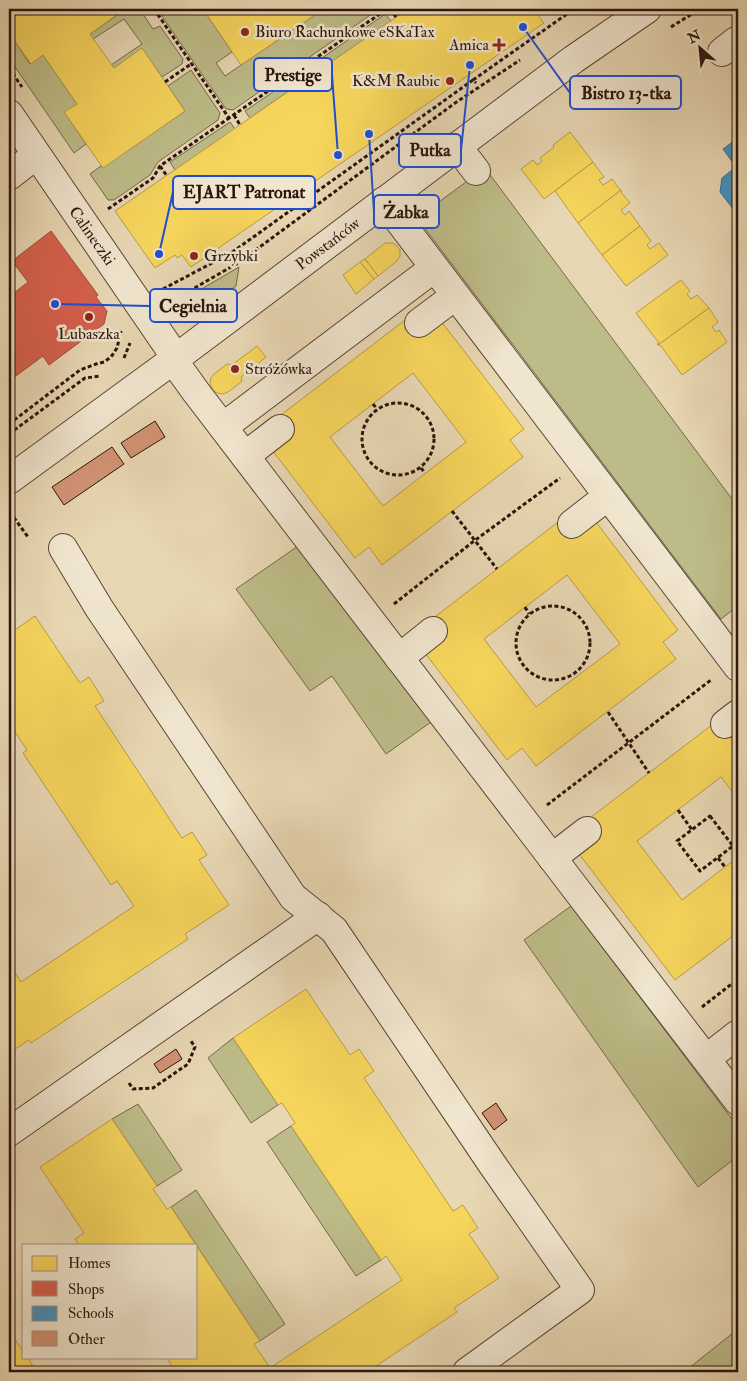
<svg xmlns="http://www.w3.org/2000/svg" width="747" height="1381" viewBox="0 0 747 1381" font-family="'IM FELL Double Pica',serif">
  <rect width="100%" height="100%" fill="#e8d7b3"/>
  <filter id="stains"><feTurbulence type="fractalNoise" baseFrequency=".004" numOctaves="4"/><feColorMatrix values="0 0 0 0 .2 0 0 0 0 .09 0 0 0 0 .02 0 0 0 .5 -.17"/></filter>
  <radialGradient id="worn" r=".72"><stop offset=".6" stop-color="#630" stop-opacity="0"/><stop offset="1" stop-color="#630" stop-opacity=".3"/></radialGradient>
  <g fill="#bdbc88" stroke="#74684a">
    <path d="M126 9H143L141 11 153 29 160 26 183 59 182 64 162 77 142 49 114 68 111 65 142 44 124 19 93 39 90 34Z"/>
    <path d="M157 9H166L169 13 175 9H203L232 52 216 63 225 76 319 12 317 9H379L233 110 226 109Z"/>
    <path d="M385 14 391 21 327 65 322 58Z"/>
    <path d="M9 33 30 64 43 55 77 104 65 113 86 144 74 153 9 58Z"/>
    <path d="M311 66 316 72 250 118 245 111Z"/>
    <path d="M191 70 220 113 218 120 158 162 150 175 114 200H108L90 174 101 166 103 167 185 111 168 86Z"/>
    <path d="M230 122 235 129 175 170 170 162Z"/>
    <path d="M485 168 738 507V606L721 619 417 218Z"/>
    <path d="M239 267 236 286C211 304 198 323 164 311Z"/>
    <path d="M298 546 431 722 386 754 332 676 310 691 236 589Z"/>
    <path d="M571 906 738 1127V1156L698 1187 524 940Z"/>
    <path d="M233 1038 278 1105 251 1123 208 1058Z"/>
    <path d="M138 1104 182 1170 157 1186 112 1119Z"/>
    <path d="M291 1126 381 1260 356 1276 267 1142Z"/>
    <path d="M196 1190 285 1324 260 1341 171 1207Z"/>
    <path d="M738 1329V1372H684Z"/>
  </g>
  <g fill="#f6d55c" stroke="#b99b44" fill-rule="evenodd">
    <path d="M11 9H114L118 14 90 34 114 68 142 48 185 111 103 168 64 112 77 104 43 55 31 64 9 33V15L13 12Z"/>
    <path d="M203 9H317L319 12 241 65Z"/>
    <path d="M408 9H538L535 11 544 23 191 267 182 255 177 258 175 255 155 268 115 211Z"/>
    <path d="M570 132 593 162 544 199 521 169 533 160 537 165 542 161 540 158 554 147 553 145Z"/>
    <path d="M593 162 604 177 599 180 603 185 612 179 620 190H621L578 223 555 191Z"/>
    <path d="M621 190 622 191 621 192 630 203 621 210 625 215 629 211 640 226 602 255 578 223Z"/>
    <path d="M640 226 651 241 647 245 650 249 659 243 668 255 626 286 602 255Z"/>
    <path d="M385 243H393L397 246 400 250V256L396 262 378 276 365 259Z"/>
    <path d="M365 259 378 276 374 279 360 262Z"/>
    <path d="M360 262 374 279 356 294 343 275Z"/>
    <path d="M681 280 690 291 687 294 691 299 697 295 709 308 658 345 657 344 659 343 636 313Z"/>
    <path d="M709 308 718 322 712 327 716 332 719 330 727 342 682 375 661 346 658 345Z"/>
    <path d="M413 314 441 321 524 429 510 440 523 457 382 565 369 547 355 558 272 450 273 421ZM413 373 466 442 383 506 330 437Z"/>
    <path d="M257 346 266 357 241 377 242 381 240 383 228 392 223 394 217 393 213 390 210 384 211 378 214 374 227 364 232 365Z"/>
    <path d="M566 516 596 522 678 630 663 642 676 659 536 766 522 748 507 760 425 653 427 623ZM567 575 620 644 536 707 484 639Z"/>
    <path d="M35 616 80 683 89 677 104 701 95 706 182 838 192 832 207 855 199 860 229 905 185 934 188 939 31 1043 29 1040 9 1053V963L21 982 134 906 117 881 111 885 23 753 27 750 13 729 9 732V634Z"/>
    <path d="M721 718 738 727V799L721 777 637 841 682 900 738 857V932L675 980 576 850 582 824Z"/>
    <path d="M306 989 350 1055 359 1049 374 1071 364 1078 453 1211 463 1205 478 1228 469 1234 499 1278 454 1308 457 1312 367 1372H176L166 1357H196V1245L260 1341 254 1344 270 1368 402 1280 386 1256 381 1260 291 1126 295 1123 282 1103 278 1105 233 1038Z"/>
    <path d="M738 1046V1063L730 1052Z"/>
    <path d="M112 1119 157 1186 153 1189 167 1209 171 1207 196 1245H79L75 1239 84 1233 40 1167Z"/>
    <path d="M9 1330 24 1353V1357H27L37 1372H9Z"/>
  </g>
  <path fill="#d6604d" stroke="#a2493a" d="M51 231 98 295 96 297 107 311 104 324 49 365 43 356 9 381V297L28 282 12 261Z"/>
  <path fill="#4393c3" stroke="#3c6d8c" d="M738 138V213L737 214 720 192 722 178 736 167 723 149Z"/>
  <g fill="#d29374" stroke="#2a140c">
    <path d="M155 421 165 437 131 458 121 443Z"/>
    <path d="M112 447 124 464 64 505 52 487Z"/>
    <path d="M176 1049 182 1059 160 1073 154 1064Z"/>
    <path d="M496 1103 507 1120 494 1130 482 1113Z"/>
  </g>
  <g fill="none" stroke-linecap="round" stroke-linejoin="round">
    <defs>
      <g id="minor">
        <path d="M722 52 736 41"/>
        <path d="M9 114 176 358"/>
        <path d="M457 146 476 171"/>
        <path d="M9 176 36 155"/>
        <path d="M384 201 738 667"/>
        <path d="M419 323 455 296"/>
        <path d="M173 360 196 392 738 1101"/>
        <path d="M223 427 434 268"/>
        <path d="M245 456 280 429"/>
        <path d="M9 480 176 358 574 59 647 9"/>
        <path d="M572 524 608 496"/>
        <path d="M63 548 99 608 293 897 334 930 492 1164 580 1290 467 1372"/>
        <path d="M399 658 433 631"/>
        <path d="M725 724 738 714"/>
        <path d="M552 858 587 831"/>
        <path d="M706 1059 738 1034"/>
        <path d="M9 1132 318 916"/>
      </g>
    </defs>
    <use href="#minor" stroke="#5a4536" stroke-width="30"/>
    <g stroke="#2a140c" stroke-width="3" stroke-dasharray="4 2.5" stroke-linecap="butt">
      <path d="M154 9 229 118 387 9"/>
      <path d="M390 9 396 17"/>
      <path d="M671 27 700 9"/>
      <path d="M312 61 319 71"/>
      <path d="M9 68 22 87"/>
      <path d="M473 80 574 9"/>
      <path d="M165 82 191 64"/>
      <path d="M234 115 240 125"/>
      <path d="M160 166 167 176"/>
      <path d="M108 209 153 178 160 166 229 118"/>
      <path d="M163 289 231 253 473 80 476 83"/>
      <path d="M172 301 238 263 455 103 520 60"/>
      <path d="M124 358 130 343"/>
      <circle cx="398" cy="439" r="36"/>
      <path d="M373 404 377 409"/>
      <path d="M9 424 80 370 96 364 104 362 111 357 117 348 121 331"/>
      <path d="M9 434 85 378 101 376"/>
      <path d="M421 468 425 473"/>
      <path d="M452 511 497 569"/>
      <path d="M10 512 28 537"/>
      <path d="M394 604 474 541 560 478"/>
      <circle cx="553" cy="643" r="37"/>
      <path d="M525 607 529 614"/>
      <path d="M608 712 649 773"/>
      <path d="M547 805 711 680"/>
      <path d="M678 810 692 830"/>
      <path d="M710 816 733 846 700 871 677 841Z"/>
      <path d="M718 858 725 867"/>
      <path d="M702 1007 738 979"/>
      <path d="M129 1083 133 1089 153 1088 188 1064 195 1047 191 1041"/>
    </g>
    <use href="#minor" stroke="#f0e5ce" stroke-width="28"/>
  </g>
  <g fill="#8f2418" stroke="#f0e5ce" stroke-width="2">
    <circle cx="245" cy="32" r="5"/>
    <path d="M496.5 37.5h5v5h5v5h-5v5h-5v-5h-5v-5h5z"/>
    <circle cx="450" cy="81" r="5"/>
    <circle cx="194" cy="256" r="5"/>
    <circle cx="89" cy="317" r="5"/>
    <circle cx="235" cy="369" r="5"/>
  </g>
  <g text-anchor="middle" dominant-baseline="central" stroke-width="5" stroke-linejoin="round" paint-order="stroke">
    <g font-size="16" fill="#2a140c" stroke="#f0e5ce" text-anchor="start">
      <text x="255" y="32">Biuro Rachunkowe eSKaTax</text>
      <text x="489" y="45" text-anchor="end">Amica</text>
      <text x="440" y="81" text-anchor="end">K&amp;M Raubic</text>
      <text x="204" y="256">Grzybki</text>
      <text x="89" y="334" text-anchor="middle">Lubaszka</text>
      <text x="245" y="369">Stróżówka</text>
    </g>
    <g font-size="16" fill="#2a140c" stroke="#f0e5ce">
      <text transform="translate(92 236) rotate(55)">Calineczki</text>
      <text transform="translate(328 244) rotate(-37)">Powstańców</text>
    </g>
  </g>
  <path fill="none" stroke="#1d4ed8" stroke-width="2" d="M338 155L332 75M523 27L570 93M470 65L461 150M159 254L173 192M369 134L374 212M55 304L150 306"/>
  <g fill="#1d4ed8" stroke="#f0e5ce" stroke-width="2">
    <circle cx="338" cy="155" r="5"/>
    <circle cx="523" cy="27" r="5"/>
    <circle cx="470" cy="65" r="5"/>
    <circle cx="159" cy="254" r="5"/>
    <circle cx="369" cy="134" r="5"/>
    <circle cx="55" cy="304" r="5"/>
  </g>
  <g fill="#f0e5ce" stroke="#1d4ed8" stroke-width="2">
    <rect x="254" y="58" width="78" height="33" rx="5"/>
    <rect x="570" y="76" width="111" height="33" rx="5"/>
    <rect x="399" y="134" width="62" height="33" rx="5"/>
    <rect x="173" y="176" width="142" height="33" rx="5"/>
    <rect x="374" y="195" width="65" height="33" rx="5"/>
    <rect x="150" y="289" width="87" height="33" rx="5"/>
  </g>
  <g font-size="18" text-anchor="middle" font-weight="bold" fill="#2a140c">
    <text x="293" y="81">Prestige</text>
    <text x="626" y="99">Bistro 13-tka</text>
    <text x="430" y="156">Putka</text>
    <text x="244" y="198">EJART Patronat</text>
    <text x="406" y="218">Żabka</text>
    <text x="193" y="312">Cegielnia</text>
  </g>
  <rect width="747" height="1381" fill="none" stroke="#e8d7b3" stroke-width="30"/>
  <rect x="10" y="10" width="727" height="1361" fill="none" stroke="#2a140c" stroke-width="2.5"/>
  <rect x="15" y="15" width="717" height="1351" fill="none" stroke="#2a140c"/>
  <rect x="22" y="1244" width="175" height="115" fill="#f0e5ce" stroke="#a19180"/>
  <rect x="32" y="1256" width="25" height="15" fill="#f6d55c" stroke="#a19180"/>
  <text x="68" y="1268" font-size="15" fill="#2a140c">Homes</text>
  <rect x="32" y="1281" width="25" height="15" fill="#d6604d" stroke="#a19180"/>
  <text x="68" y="1294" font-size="15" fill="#2a140c">Shops</text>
  <rect x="32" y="1306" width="25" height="15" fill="#4393c3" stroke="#a19180"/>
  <text x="68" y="1318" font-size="15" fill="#2a140c">Schools</text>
  <rect x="32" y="1331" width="25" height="15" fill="#d29374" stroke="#a19180"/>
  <text x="68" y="1344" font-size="15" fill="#2a140c">Other</text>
  <g transform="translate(700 48) rotate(333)" stroke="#f0e5ce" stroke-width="4" paint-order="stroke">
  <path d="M0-4L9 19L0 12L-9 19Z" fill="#2a140c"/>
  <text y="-8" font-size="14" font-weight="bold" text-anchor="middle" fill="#2a140c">N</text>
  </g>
  <rect width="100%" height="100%" filter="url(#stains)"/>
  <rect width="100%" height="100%" fill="url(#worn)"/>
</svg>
